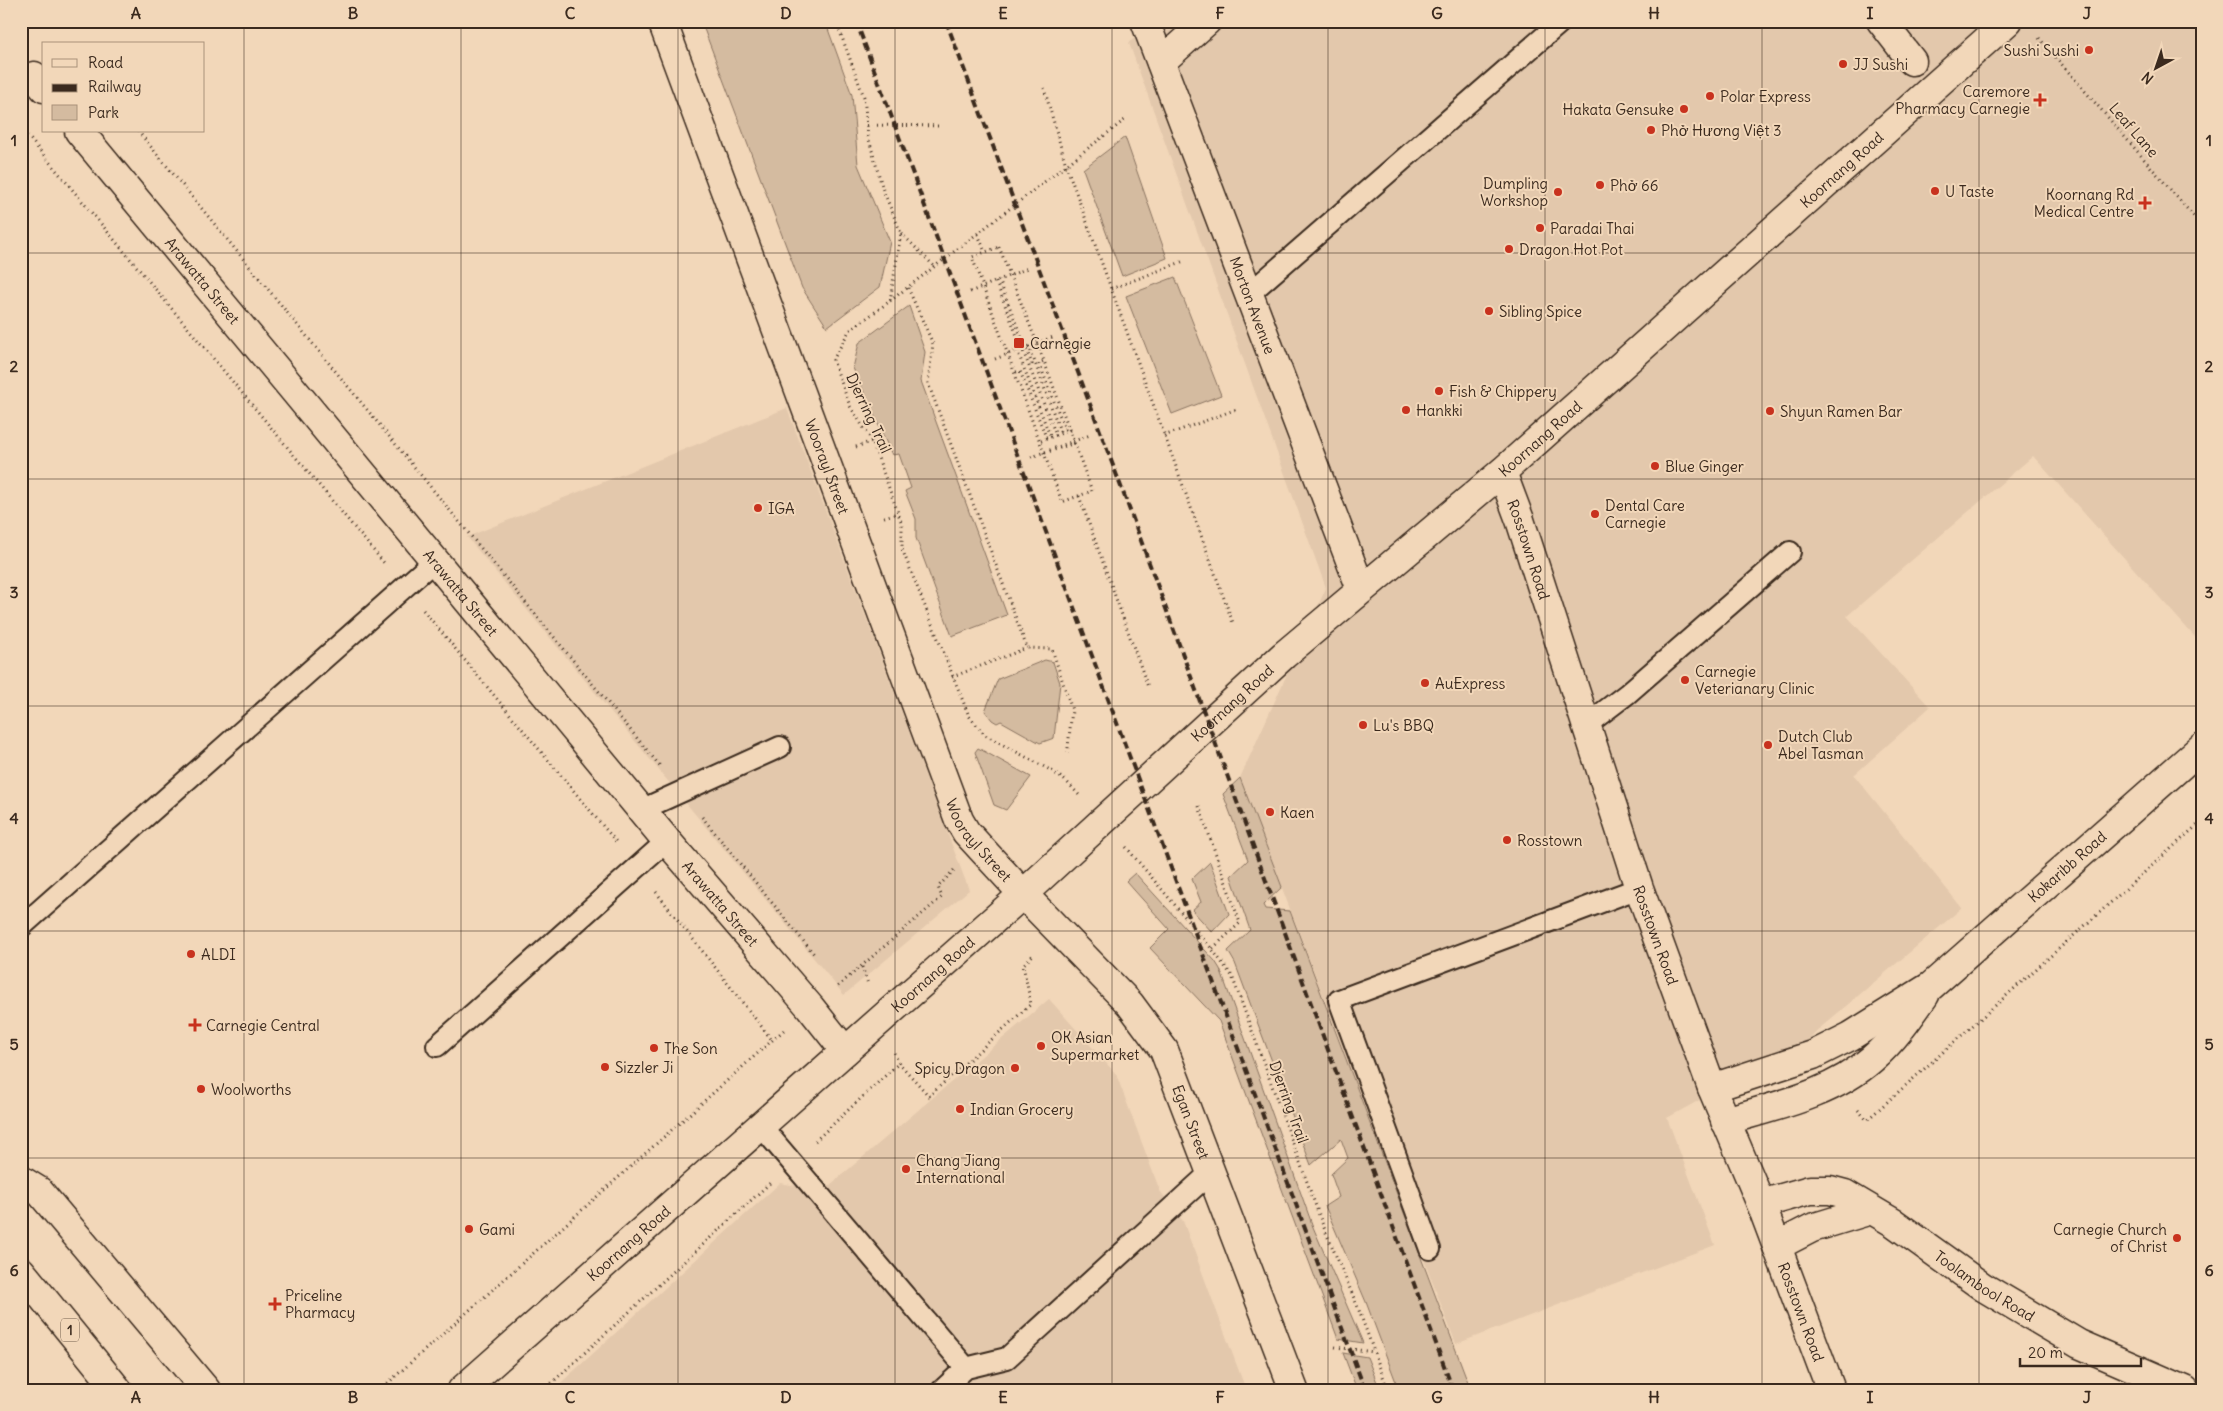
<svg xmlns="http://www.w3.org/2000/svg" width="2223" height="1411" viewBox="0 0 2223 1411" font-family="Delius,sans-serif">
  <rect width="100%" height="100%" fill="#f2d7b9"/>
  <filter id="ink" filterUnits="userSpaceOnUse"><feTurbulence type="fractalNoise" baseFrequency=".02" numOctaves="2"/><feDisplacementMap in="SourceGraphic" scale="10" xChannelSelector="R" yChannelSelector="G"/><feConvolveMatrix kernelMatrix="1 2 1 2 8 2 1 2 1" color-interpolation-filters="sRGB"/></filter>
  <g filter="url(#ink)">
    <g fill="#e3c8ac">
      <path d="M1153 21H2202V645L2033 456 1847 616 1930 707 1854 775 1962 908 1820 1028 1809 1040 1667 1118 1715 1245 1456 1344 1240 778 1326 588 1129 43Z"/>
      <path d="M787 408 969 890 844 995 467 537Z"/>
      <path d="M1049 999 1116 1074 1160 1191 1183 1221 1246 1390H553L780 1183 823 1191Z"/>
    </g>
    <g fill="#d4bba0" stroke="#88725f">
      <path d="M701 21H825L852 95 858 165 890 242 880 287 827 327 802 288Z"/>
      <path d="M1125 137 1167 258 1122 276 1083 169Z"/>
      <path d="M1175 277 1221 395 1172 414 1126 296Z"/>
      <path d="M909 306 925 352 921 381 1007 615 952 636 916 538V519L905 491 911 488 899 454 892 455 853 368 859 343Z"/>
      <path d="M1045 660 1053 662 1060 683 1054 738 1040 743 1001 721 997 723 992 720 985 711 998 679Z"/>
      <path d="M978 748 1031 777 1006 810 994 805 975 752Z"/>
      <path d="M1240 778 1282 887 1263 905 1265 909 1290 911 1471 1390H1399L1366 1302 1325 1206 1339 1197 1331 1174 1348 1158 1341 1139 1311 1165 1235 963 1228 951 1250 930 1231 876 1248 860 1223 794Z"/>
      <path d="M1210 862 1229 914 1212 932 1192 910 1201 902 1192 879Z"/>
      <path d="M1135 873 1215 961 1220 969 1313 1227 1363 1343 1338 1339 1219 1021 1150 948 1169 929 1126 881Z"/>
      <path d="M1343 1353 1367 1357 1380 1390H1357Z"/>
    </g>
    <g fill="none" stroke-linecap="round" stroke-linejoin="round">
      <defs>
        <g id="service">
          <path d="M1250 293 1562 21"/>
          <path d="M1585 726 1627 694 1790 552"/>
          <path d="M641 810 780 747"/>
          <path d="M21 927 434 561"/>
          <path d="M437 1046 667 841"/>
          <path d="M761 1126 966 1368"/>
          <path d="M1430 1249 1339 1000 1639 888"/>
          <path d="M942 1390 966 1368 1007 1358 1211 1172"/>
        </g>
        <path id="pedestrian" d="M1881 21 1912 61"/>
        <g id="minor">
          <path id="s1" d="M662 21 959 820 966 832 1023 894 1130 1004 1164 1050 1294 1390"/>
          <path id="s2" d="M1145 21 1361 589"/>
          <path d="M1161 62 1207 21"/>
          <path d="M34 76 44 88"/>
          <path id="s3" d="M79 131 667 841 810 1007 845 1051"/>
          <path id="s4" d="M1502 472 1520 520 1639 888 1712 1088 1761 1204 1831 1390"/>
          <path id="s5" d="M1712 1088 1813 1055 1851 1036 1931 986 2202 747"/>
          <path d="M1725 1121C1775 1106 1831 1095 1872 1059 1893 1041 1909 1018 1925 995"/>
          <path id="s6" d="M1761 1204 1810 1190H1830L1845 1194 1894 1223 1983 1287 2079 1344 2185 1390"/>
          <path d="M1777 1246 1812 1228 1871 1210"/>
        </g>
        <g id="tertiary">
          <path id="s7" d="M462 1390 1023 894 1284 655 1502 472 2008 21"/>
        </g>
        <g id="trunk">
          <path d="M21 1180 39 1191 206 1390"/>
          <path d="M21 1271 118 1390"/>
        </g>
      </defs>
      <use href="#service" stroke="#3b2a1e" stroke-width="24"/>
      <use href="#pedestrian" stroke="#3b2a1e" stroke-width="31"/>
      <use href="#minor" stroke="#3b2a1e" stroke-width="31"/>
      <use href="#tertiary" stroke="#3b2a1e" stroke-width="31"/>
      <use href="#trunk" stroke="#3b2a1e" stroke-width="31"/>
      <g stroke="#3b2a1e" stroke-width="3" stroke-dasharray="1 4" stroke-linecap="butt">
        <path d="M836 21 864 97 868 136 883 190 901 233 890 301 849 331 833 360 850 406 872 441 902 524V549L969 716 985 735 1052 771 1067 782 1080 796"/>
        <path d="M2039 38 2202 226"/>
        <path d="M1044 88 1066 165 1233 623"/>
        <path d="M867 125 946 126"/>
        <path d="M21 128 384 563"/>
        <path d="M138 131 660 766"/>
        <path d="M901 233 935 267"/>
        <path d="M978 234 985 252"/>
        <path d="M999 247 1044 361 1092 491 1062 502 972 257Z"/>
        <path d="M999 280 1032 364 1031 367"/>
        <path d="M996 282 1056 435"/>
        <path d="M908 288 933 344 928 383 1027 648 1052 649 1072 710 1067 757"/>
        <path d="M1111 289 1184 261"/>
        <path d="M890 301 1126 119"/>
        <path d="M1029 346 1060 431 1065 429 1039 363 1044 361"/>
        <path d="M1016 372 1020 371 1046 437 1050 436 1017 350"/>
        <path d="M1164 436 1237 409"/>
        <path d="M1041 441 1070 430"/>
        <path d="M856 447 872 441"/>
        <path d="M1045 453 1075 443"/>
        <path d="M1079 496 1148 687"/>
        <path d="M884 517 898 513"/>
        <path d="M423 610 618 844"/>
        <path d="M952 677 1027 648"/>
        <path d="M1199 806 1240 923 1212 949"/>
        <path d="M702 817 814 954"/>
        <path d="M1126 847 1212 949 1232 976 1322 1223 1357 1305 1388 1390"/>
        <path d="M656 892 772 1040"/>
        <path d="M862 967 868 984"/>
        <path d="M838 986 942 897 938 887 954 870"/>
        <path d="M894 1053 899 1063 929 1096 1031 1004 1023 965 1033 955"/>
        <path d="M1858 1110 1867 1120 2202 821"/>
        <path d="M815 1141 899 1063"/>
        <path d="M1335 1347 1374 1352"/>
        <path d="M380 1390 785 1029"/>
        <path d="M544 1390 770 1183"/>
      </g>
      <use href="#service" stroke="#f2d7b9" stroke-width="20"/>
      <use href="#pedestrian" stroke="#f2d7b9" stroke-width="28"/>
      <use href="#minor" stroke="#f2d7b9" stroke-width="28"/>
      <use href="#tertiary" stroke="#f2d7b9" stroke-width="28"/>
      <use href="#trunk" stroke="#f2d7b9" stroke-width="28"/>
      <g stroke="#3b2a1e" stroke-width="4" stroke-dasharray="8 4" stroke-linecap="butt">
        <path d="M856 21 1365 1390"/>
        <path d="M946 21 1129 508 1453 1390"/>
      </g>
      <g stroke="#3b2a1e" stroke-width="3" stroke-dasharray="1 4" stroke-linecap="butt">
        <path d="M970 292 1028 268"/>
        <path d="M995 359 1053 337"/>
        <path d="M1031 457 1090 435"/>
      </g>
    </g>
  </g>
  <path fill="none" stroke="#3b2a1e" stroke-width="1" stroke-opacity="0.55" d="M244 21V1390M461 21V1390M678 21V1390M895 21V1390M1112 21V1390M1328 21V1390M1545 21V1390M1762 21V1390M1979 21V1390M21 253H2202M21 479H2202M21 706H2202M21 931H2202M21 1158H2202"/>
  <g fill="#c8321e" stroke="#f2d7b9" stroke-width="2">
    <circle cx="2089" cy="50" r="5"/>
    <circle cx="1843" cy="64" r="5"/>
    <circle cx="1710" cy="96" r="5"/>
    <path d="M2037.5 92.5h5v5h5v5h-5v5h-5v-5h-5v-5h5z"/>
    <circle cx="1684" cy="109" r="5"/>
    <circle cx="1651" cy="130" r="5"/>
    <circle cx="1600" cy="185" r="5"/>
    <circle cx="1935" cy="191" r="5"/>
    <circle cx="1558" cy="192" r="5"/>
    <path d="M2142.5 195.5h5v5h5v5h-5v5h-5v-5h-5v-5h5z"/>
    <circle cx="1540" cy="228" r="5"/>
    <circle cx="1509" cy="249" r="5"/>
    <circle cx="1489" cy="311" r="5"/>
    <rect x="1013" y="337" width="12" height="12" rx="2.5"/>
    <circle cx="1439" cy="391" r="5"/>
    <circle cx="1406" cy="410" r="5"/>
    <circle cx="1770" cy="411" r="5"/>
    <circle cx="1655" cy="466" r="5"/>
    <circle cx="758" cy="508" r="5"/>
    <circle cx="1595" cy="514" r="5"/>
    <circle cx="1685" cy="680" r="5"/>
    <circle cx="1425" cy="683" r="5"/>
    <circle cx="1363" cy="725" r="5"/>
    <circle cx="1768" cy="745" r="5"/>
    <circle cx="1270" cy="812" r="5"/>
    <circle cx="1507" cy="840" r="5"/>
    <circle cx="191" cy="954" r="5"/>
    <path d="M192.5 1017.5h5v5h5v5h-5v5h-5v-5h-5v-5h5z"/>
    <circle cx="1041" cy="1046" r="5"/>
    <circle cx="654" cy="1048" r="5"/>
    <circle cx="605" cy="1067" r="5"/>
    <circle cx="1015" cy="1068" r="5"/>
    <circle cx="201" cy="1089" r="5"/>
    <circle cx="960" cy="1109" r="5"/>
    <circle cx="906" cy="1169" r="5"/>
    <circle cx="469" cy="1229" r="5"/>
    <circle cx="2177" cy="1238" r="5"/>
    <path d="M272.5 1296.5h5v5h5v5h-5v5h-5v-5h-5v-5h5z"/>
  </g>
  <g text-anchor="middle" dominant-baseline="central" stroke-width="4" stroke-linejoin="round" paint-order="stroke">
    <rect fill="#f2d7b9" stroke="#725e4c" stroke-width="1" x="61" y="1318.5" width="18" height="23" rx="4"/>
    <g font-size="14" font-weight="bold" fill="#3b2a1e">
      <text x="70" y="1330">1</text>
    </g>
    <g font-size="15" fill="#3b2a1e" stroke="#f2d7b9" text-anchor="start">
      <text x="2079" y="50" text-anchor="end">Sushi Sushi</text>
      <text x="1853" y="64">JJ Sushi</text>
      <text x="2030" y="91" text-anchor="end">Caremore<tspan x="2030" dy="17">Pharmacy Carnegie</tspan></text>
      <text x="1720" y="96">Polar Express</text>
      <text x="1674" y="109" text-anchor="end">Hakata Gensuke</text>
      <text x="1661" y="130">Phở Hương Việt 3</text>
      <text x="1548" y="183" text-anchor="end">Dumpling<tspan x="1548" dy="17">Workshop</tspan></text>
      <text x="1610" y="185">Phở 66</text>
      <text x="1945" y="191">U Taste</text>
      <text x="2134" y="194" text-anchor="end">Koornang Rd<tspan x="2134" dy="17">Medical Centre</tspan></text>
      <text x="1550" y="228">Paradai Thai</text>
      <text x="1519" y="249">Dragon Hot Pot</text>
      <text x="1499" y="311">Sibling Spice</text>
      <text x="1030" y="343">Carnegie</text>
      <text x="1449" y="391">Fish &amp; Chippery</text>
      <text x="1416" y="410">Hankki</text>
      <text x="1780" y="411">Shyun Ramen Bar</text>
      <text x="1665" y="466">Blue Ginger</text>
      <text x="1605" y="505">Dental Care<tspan x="1605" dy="17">Carnegie</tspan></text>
      <text x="768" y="508">IGA</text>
      <text x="1695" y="671">Carnegie<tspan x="1695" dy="17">Veterianary Clinic</tspan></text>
      <text x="1435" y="683">AuExpress</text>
      <text x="1373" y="725">Lu's BBQ</text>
      <text x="1778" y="736">Dutch Club<tspan x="1778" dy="17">Abel Tasman</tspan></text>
      <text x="1280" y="812">Kaen</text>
      <text x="1517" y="840">Rosstown</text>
      <text x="201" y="954">ALDI</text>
      <text x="206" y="1025">Carnegie Central</text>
      <text x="1051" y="1037">OK Asian<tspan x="1051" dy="17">Supermarket</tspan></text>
      <text x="664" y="1048">The Son</text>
      <text x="615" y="1067">Sizzler Ji</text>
      <text x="1005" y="1068" text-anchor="end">Spicy Dragon</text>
      <text x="211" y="1089">Woolworths</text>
      <text x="970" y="1109">Indian Grocery</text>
      <text x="916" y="1160">Chang Jiang<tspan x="916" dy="17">International</tspan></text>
      <text x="479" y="1229">Gami</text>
      <text x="2167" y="1229" text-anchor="end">Carnegie Church<tspan x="2167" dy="17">of Christ</tspan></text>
      <text x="285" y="1295">Priceline<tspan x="285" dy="17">Pharmacy</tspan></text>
    </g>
    <g font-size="15" fill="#3b2a1e" stroke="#f2d7b9">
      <text transform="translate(2134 130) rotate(49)">Leaf Lane</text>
      <text stroke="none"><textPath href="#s7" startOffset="1842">Koornang Road</textPath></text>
      <text stroke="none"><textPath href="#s3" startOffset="194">Arawatta Street</textPath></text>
      <text stroke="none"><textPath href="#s2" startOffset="304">Morton Avenue</textPath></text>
      <text transform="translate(869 413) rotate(65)">Djerring Trail</text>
      <text stroke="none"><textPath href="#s7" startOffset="1438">Koornang Road</textPath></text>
      <text stroke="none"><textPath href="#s1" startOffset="475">Woorayl Street</textPath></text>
      <text stroke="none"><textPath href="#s4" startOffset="82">Rosstown Road</textPath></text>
      <text stroke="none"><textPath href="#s3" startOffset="599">Arawatta Street</textPath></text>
      <text stroke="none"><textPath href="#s7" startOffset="1032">Koornang Road</textPath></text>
      <text stroke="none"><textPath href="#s1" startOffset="880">Woorayl Street</textPath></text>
      <text stroke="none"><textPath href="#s5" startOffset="424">Kokaribb Road</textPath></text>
      <text stroke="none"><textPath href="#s3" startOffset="1004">Arawatta Street</textPath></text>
      <text stroke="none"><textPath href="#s4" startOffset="488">Rosstown Road</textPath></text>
      <text stroke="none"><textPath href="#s7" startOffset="628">Koornang Road</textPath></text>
      <text transform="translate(1289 1102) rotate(70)">Djerring Trail</text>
      <text stroke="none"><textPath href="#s1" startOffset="1238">Egan Street</textPath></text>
      <text stroke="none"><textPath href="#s7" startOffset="222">Koornang Road</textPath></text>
      <text stroke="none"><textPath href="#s6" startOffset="254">Toolambool Road</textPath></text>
      <text stroke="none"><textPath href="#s4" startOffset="892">Rosstown Road</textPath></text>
    </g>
  </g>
  <rect width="2223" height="1411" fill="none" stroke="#f2d7b9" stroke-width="55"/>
  <rect x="42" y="42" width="162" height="90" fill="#f2d7b9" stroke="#a9927b"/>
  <rect x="52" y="59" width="25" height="8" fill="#f2d7b9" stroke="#a9927b"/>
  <text x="88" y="68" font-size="15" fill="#3b2a1e">Road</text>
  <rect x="52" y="84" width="25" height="8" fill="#3b2a1e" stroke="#a9927b"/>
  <text x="88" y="92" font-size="15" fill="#3b2a1e">Railway</text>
  <rect x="52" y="105" width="25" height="15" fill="#d4bba0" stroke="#a9927b"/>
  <text x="88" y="118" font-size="15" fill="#3b2a1e">Park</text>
  <g transform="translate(2156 68) rotate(220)" stroke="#f2d7b9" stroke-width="4" paint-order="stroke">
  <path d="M0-4L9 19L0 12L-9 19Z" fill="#3b2a1e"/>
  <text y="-8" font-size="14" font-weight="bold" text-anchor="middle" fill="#3b2a1e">N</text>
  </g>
  <path d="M2020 1358v8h121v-8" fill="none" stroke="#3b2a1e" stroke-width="2.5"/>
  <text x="2028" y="1358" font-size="15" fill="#3b2a1e" stroke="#f2d7b9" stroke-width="4" paint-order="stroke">20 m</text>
  <rect x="28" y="28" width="2168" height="1356" fill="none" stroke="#3b2a1e" stroke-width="2"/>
  <g font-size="16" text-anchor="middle" font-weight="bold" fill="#3b2a1e">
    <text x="136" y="19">A</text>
    <text x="353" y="19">B</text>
    <text x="570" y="19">C</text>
    <text x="786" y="19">D</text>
    <text x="1003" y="19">E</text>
    <text x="1220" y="19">F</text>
    <text x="1437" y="19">G</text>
    <text x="1654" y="19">H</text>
    <text x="1870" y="19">I</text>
    <text x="2087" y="19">J</text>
    <text x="14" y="146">1</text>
    <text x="2209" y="146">1</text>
    <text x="14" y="372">2</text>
    <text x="2209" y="372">2</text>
    <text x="14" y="598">3</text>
    <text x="2209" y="598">3</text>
    <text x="14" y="824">4</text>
    <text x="2209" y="824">4</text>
    <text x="14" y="1050">5</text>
    <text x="2209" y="1050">5</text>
    <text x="14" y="1276">6</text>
    <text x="2209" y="1276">6</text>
    <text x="136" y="1403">A</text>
    <text x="353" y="1403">B</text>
    <text x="570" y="1403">C</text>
    <text x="786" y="1403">D</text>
    <text x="1003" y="1403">E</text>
    <text x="1220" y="1403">F</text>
    <text x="1437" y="1403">G</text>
    <text x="1654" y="1403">H</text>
    <text x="1870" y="1403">I</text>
    <text x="2087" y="1403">J</text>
  </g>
</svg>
